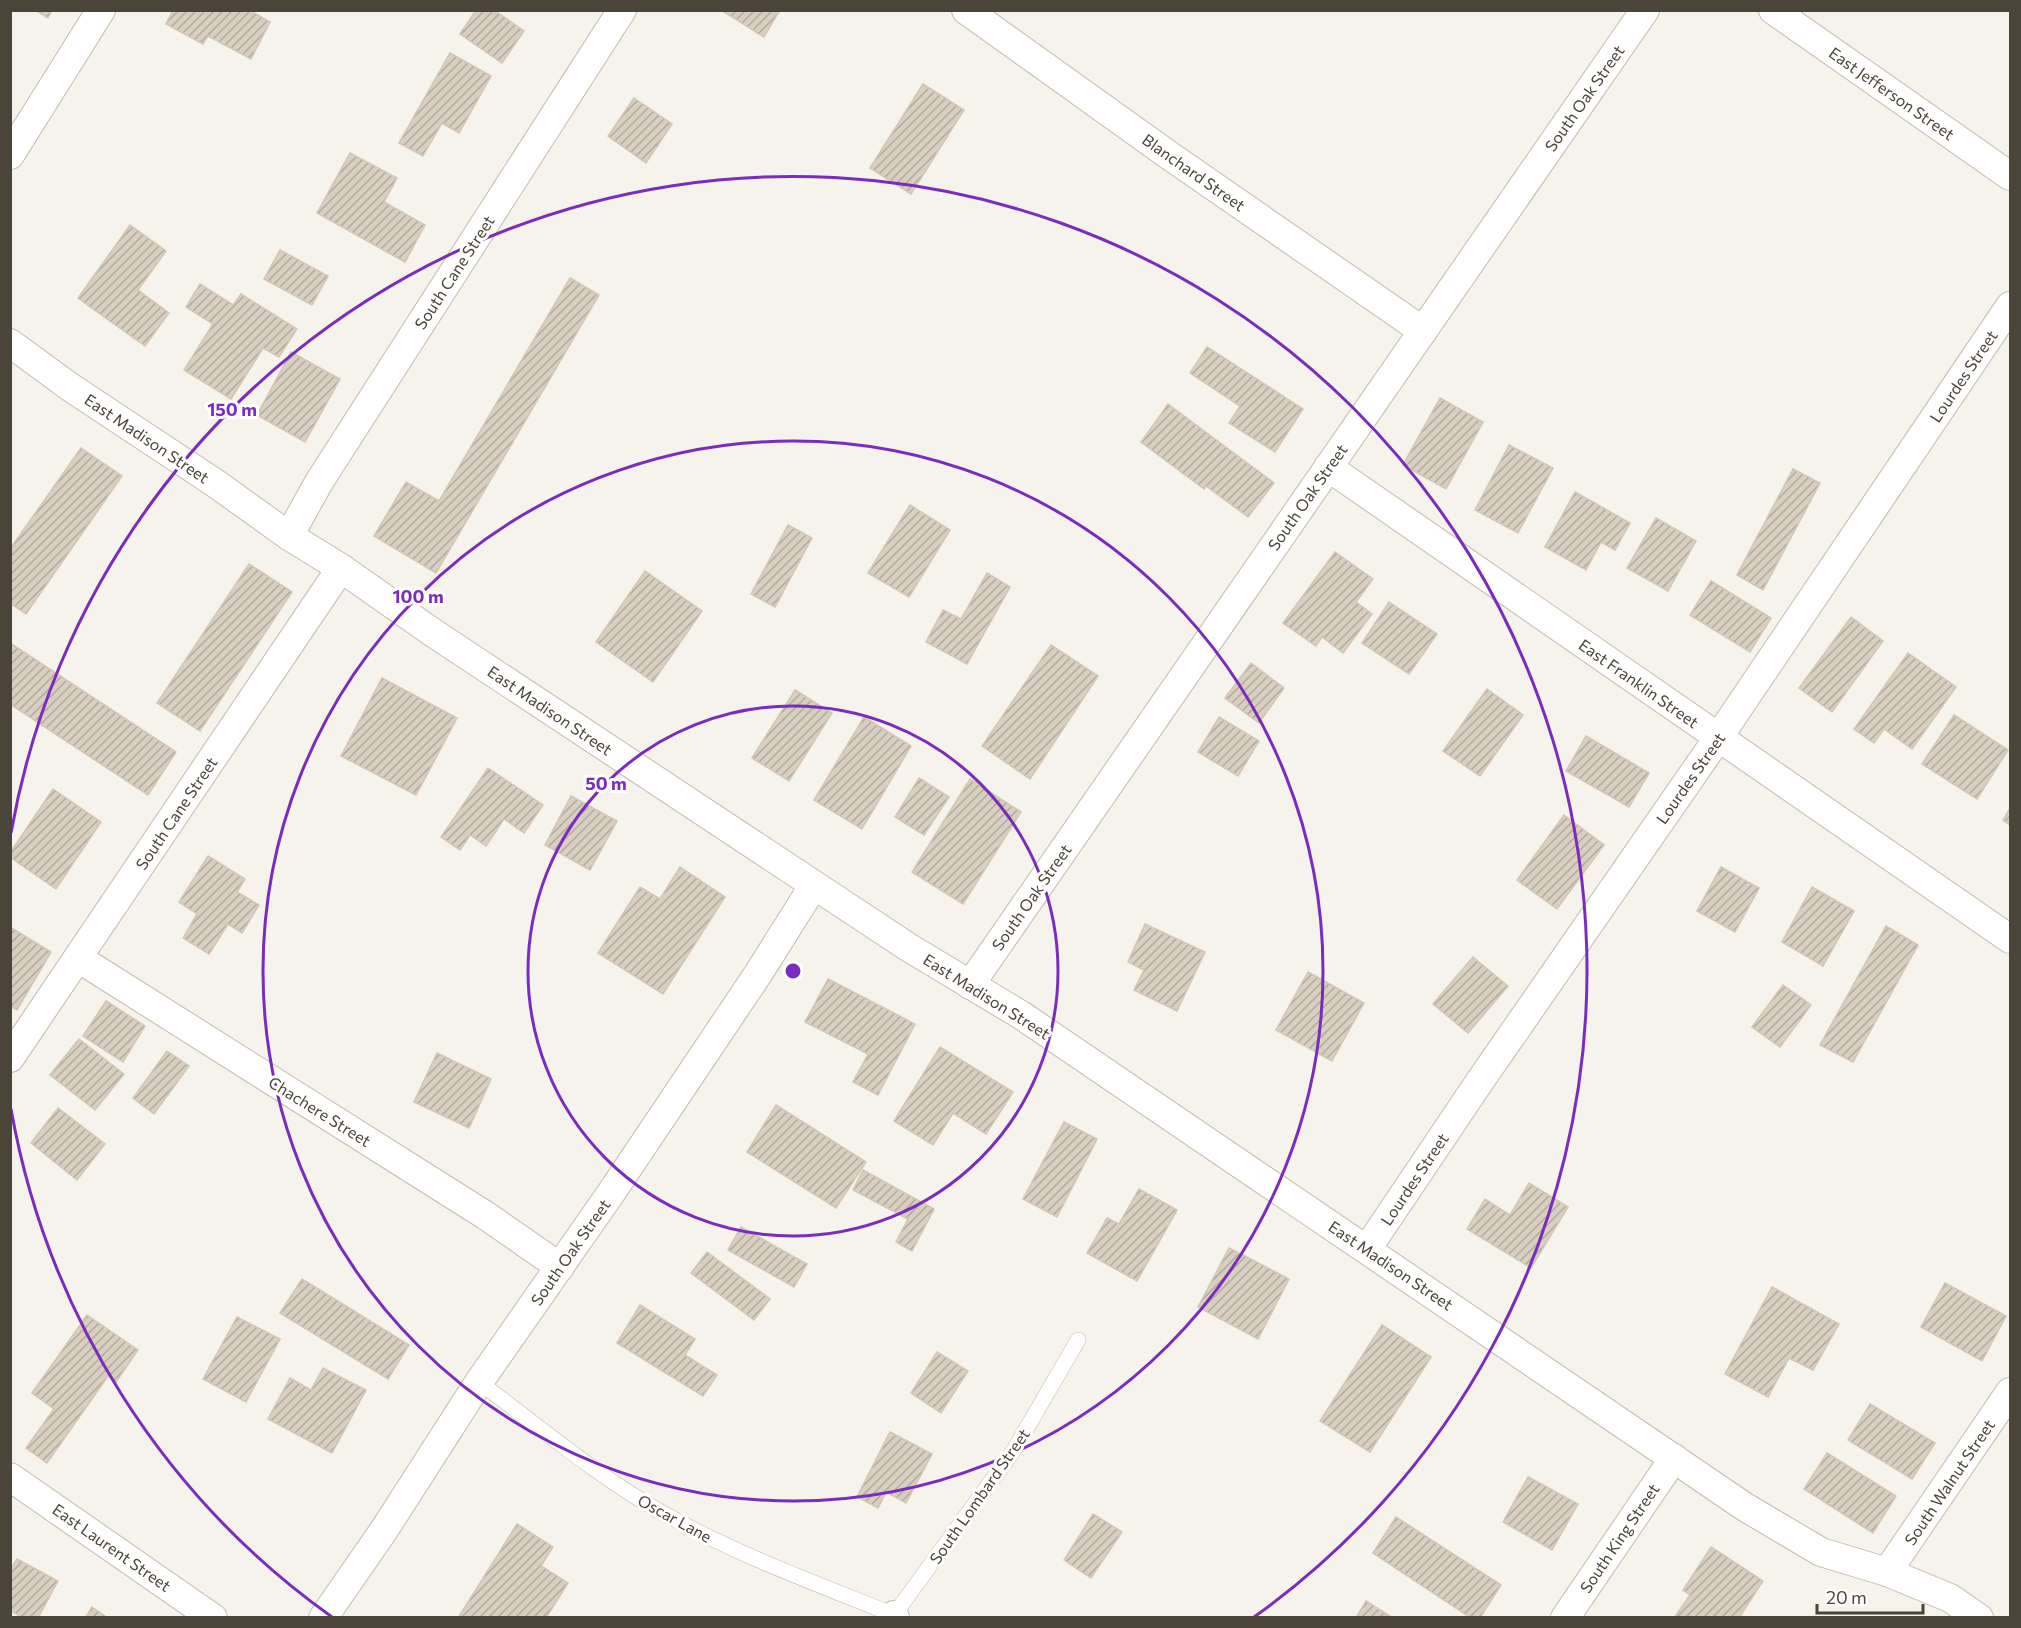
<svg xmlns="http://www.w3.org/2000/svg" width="2021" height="1628" viewBox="0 0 2021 1628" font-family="Commissioner,sans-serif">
  <defs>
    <pattern id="building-hatch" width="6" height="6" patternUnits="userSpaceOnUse" patternTransform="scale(1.5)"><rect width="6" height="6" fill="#d8cfc1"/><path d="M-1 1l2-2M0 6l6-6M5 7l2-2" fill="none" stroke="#b1aa9e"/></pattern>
  </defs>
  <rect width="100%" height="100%" fill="#f6f3ec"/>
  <g fill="url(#building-hatch)" stroke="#d3c7b4" stroke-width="1.5">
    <path d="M35 10H52L48 18Z"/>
    <path d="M173 10H249L270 22 251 59 208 36 203 44 166 24Z"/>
    <path d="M476 10H494L524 31 502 63 460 34Z"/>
    <path d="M721 10H780L764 37Z"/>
    <path d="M450 53 491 76 459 133 442 123 423 156 399 143Z"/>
    <path d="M923 84 964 110 911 194 870 168Z"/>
    <path d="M634 98 672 124 646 163 608 136Z"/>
    <path d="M350 153 397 178 384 202 425 225 405 262 317 213Z"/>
    <path d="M130 225 166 251 138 290 169 313 145 346 78 298Z"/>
    <path d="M280 250 328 276 312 305 264 279Z"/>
    <path d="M570 278 599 295 436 573 374 536 406 482 439 501Z"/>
    <path d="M200 284 233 305 241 294 297 329 279 357 263 348 231 399 184 370 213 324 186 307Z"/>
    <path d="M1207 347 1303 409 1275 452 1229 423 1240 406 1190 373Z"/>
    <path d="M291 352 340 379 305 442 257 415Z"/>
    <path d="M1440 398 1483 422 1446 489 1403 465Z"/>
    <path d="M1168 404 1274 483 1248 517 1206 486 1204 489 1141 442Z"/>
    <path d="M1509 445 1553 468 1518 533 1475 510Z"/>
    <path d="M81 448 122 476 26 614 10 603V549Z"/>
    <path d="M1793 469 1820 483 1763 590 1737 575Z"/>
    <path d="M1575 492 1630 523 1615 550 1601 542 1586 570 1545 547Z"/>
    <path d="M910 505 950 530 909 597 868 573Z"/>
    <path d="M1656 518 1696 541 1668 591 1627 568Z"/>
    <path d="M788 525 812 538 775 607 751 594Z"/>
    <path d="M1335 552 1373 579 1356 602 1372 614 1343 653 1322 637 1316 646 1283 623Z"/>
    <path d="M249 564 292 592 200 731 157 703Z"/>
    <path d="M645 571 702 611 653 682 596 642Z"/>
    <path d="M987 573 1010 587 967 664 926 642 943 610 961 619Z"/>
    <path d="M1711 581 1771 618 1750 652 1690 615Z"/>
    <path d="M1389 602 1437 634 1409 674 1362 643Z"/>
    <path d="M1851 617 1883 641 1832 712 1799 688Z"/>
    <path d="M10 643 176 752 148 795 10 704Z"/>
    <path d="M1051 645 1098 676 1030 779 982 746Z"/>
    <path d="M1908 653 1956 687 1912 749 1884 729 1874 743 1854 729Z"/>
    <path d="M1251 663 1284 688 1259 723 1225 698Z"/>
    <path d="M382 678 457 718 416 795 341 756Z"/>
    <path d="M1487 689 1523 715 1480 776 1443 751Z"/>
    <path d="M795 690 832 713 789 781 752 758Z"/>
    <path d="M1954 715 2008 750 1977 799 1922 764Z"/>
    <path d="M864 717 911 746 862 829 814 800Z"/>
    <path d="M1219 717 1259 741 1238 776 1198 752Z"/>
    <path d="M1586 736 1649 773 1629 807 1566 771Z"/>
    <path d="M488 768 543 805 524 833 504 819 486 846 470 835 460 850 441 837Z"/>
    <path d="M919 778 949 797 924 835 895 817Z"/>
    <path d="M970 779 1021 812 963 904 912 872Z"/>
    <path d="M53 789 101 822 56 889 10 857V853Z"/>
    <path d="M571 796 617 821 590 870 545 845Z"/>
    <path d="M2010 808V825L2003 820Z"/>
    <path d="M1564 815 1604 845 1557 909 1517 880Z"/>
    <path d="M208 856 245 879 237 892 259 905 242 933 228 924 209 954 183 938 197 914 179 902Z"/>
    <path d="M680 867 725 897 663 994 598 953 640 887 660 899Z"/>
    <path d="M1721 867 1759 888 1735 932 1697 911Z"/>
    <path d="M1812 887 1854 911 1823 966 1782 942Z"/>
    <path d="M1145 924 1205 952 1177 1011 1134 990 1144 970 1128 962Z"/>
    <path d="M1886 926 1918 945 1853 1062 1820 1045Z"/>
    <path d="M10 927 51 952 17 1010 10 1006Z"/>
    <path d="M1473 957 1508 986 1468 1033 1433 1004Z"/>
    <path d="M1308 972 1364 1003 1332 1061 1276 1030Z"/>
    <path d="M828 979 915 1024 878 1095 853 1082 868 1054 805 1022Z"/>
    <path d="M1783 985 1811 1005 1780 1047 1752 1027Z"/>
    <path d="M106 1001 145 1026 123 1062 83 1036Z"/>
    <path d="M79 1039 124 1074 95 1110 50 1075Z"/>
    <path d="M940 1047 1013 1092 986 1134 953 1113 933 1145 894 1121Z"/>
    <path d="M167 1051 189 1066 154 1114 133 1098Z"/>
    <path d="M437 1053 491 1079 469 1128 414 1102Z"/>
    <path d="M776 1105 866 1162 836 1208 747 1152Z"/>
    <path d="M58 1108 105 1144 77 1180 31 1143Z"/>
    <path d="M1064 1122 1097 1139 1057 1217 1023 1199Z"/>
    <path d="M863 1170 934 1209 912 1251 896 1242 908 1219 853 1190Z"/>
    <path d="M1529 1183 1568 1207 1531 1268 1467 1229 1485 1199 1510 1215Z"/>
    <path d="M1139 1189 1177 1210 1137 1281 1087 1253 1107 1218 1119 1224Z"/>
    <path d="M741 1227 807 1264 794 1287 728 1250Z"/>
    <path d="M1229 1248 1289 1279 1258 1339 1198 1307Z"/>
    <path d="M707 1252 770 1299 754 1320 691 1273Z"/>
    <path d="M302 1279 409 1345 388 1379 280 1313Z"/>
    <path d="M1945 1283 2006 1316 1982 1361 1921 1327Z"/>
    <path d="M1772 1287 1839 1324 1813 1370 1789 1358 1768 1397 1725 1374Z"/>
    <path d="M640 1305 695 1339 685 1355 717 1375 703 1396 617 1343Z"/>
    <path d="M87 1315 138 1350 116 1382 108 1376 47 1463 26 1448 54 1409 32 1393Z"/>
    <path d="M237 1317 280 1339 246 1402 203 1379Z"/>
    <path d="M1382 1325 1431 1357 1370 1452 1320 1421Z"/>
    <path d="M937 1352 968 1371 941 1413 911 1393Z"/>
    <path d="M323 1368 366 1390 332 1453 268 1419 290 1378 311 1390Z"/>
    <path d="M1870 1404 1935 1443 1912 1479 1848 1440Z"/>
    <path d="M890 1432 932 1454 906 1503 886 1492 878 1508 857 1497Z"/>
    <path d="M1827 1453 1896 1496 1873 1533 1804 1489Z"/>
    <path d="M1528 1477 1578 1504 1552 1550 1503 1522Z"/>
    <path d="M1093 1514 1122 1532 1091 1578 1064 1560Z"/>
    <path d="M1396 1517 1501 1585 1480 1618H1471L1373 1553Z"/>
    <path d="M517 1524 553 1547 541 1566 568 1583 546 1618H458Z"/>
    <path d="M1711 1547 1763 1581 1739 1618H1674L1690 1595 1683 1590Z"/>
    <path d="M17 1559 58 1581 38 1618H23L10 1610V1570Z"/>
    <path d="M1366 1601 1393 1618H1356Z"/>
    <path d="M92 1607 108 1618H85Z"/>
  </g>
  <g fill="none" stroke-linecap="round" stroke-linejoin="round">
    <defs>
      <path id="lane" d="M479 1382C537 1425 597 1476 661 1512 735 1554 815 1583 894 1615L1014 1450 1078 1340"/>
      <g id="street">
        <path d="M966 10 1170 156 1423 331"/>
        <path d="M1773 10 2010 176"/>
        <path d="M10 155 101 10"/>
        <path d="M10 343 70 387 215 483 289 536 341 568 432 632 908 947 1021 1015 1745 1507 1821 1552 1887 1572 1950 1598 1979 1618"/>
        <path d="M1328 467 2010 939"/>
        <path d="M289 536 319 482 622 10"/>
        <path d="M78 958 485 1215 560 1267"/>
        <path d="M970 985 1645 10"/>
        <path d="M10 1058 341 568"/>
        <path d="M1367 1249 1480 1081 1718 738 2010 306"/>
        <path d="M10 1477 213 1618"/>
        <path d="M1887 1572 2010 1392"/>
        <path d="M894 1615 895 1618"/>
        <path d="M323 1618 384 1530 479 1382 611 1193 758 974 814 885"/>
        <path d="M1565 1618 1674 1458"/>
      </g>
    </defs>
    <use href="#lane" stroke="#c2bbae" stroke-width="16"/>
    <use href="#street" stroke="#c2bbae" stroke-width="30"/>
    <use href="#lane" stroke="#fff" stroke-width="15"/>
    <use href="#street" stroke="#fff" stroke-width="28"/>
  </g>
  <g fill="none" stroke="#7b2cbf" stroke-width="3">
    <circle cx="793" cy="971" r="265"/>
    <circle cx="793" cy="971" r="530"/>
    <path d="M332 1617A794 794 0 0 1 11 1109M11 833A794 794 0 1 1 1254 1617"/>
  </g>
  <g text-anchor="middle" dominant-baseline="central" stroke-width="6" stroke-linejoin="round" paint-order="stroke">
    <g font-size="16" fill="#4b4439" stroke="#fff">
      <text transform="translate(1892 93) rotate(35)">East Jefferson Street</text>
      <text transform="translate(1584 98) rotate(-55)">South Oak Street</text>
      <text transform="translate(1194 172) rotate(35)">Blanchard Street</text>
      <text transform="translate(454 272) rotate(-57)">South Cane Street</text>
      <text transform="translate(1963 376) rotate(-56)">Lourdes Street</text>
      <text transform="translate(147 438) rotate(34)">East Madison Street</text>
      <text transform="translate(1307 497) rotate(-55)">South Oak Street</text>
      <text transform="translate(1639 683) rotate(35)">East Franklin Street</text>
      <text transform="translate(550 710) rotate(34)">East Madison Street</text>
      <text transform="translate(1690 778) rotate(-55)">Lourdes Street</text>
      <text transform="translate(176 813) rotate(-56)">South Cane Street</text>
      <text transform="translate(1031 897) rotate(-55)">South Oak Street</text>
      <text transform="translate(987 996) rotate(32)">East Madison Street</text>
      <text transform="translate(320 1111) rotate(32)">Chachere Street</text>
      <text transform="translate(1414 1179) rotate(-56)">Lourdes Street</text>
      <text transform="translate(570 1252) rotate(-55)">South Oak Street</text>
      <text transform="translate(1391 1265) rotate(34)">East Madison Street</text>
      <text transform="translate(1949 1482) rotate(-56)">South Walnut Street</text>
      <text transform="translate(979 1496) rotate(-55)">South Lombard Street</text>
      <text transform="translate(675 1518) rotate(29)">Oscar Lane</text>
      <text transform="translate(1619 1538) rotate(-56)">South King Street</text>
      <text transform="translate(112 1547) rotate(35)">East Laurent Street</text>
    </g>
  </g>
  <circle cx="793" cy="971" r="9" fill="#7b2cbf" stroke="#fff" stroke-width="3"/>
  <g font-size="18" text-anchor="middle" font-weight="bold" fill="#7b2cbf" stroke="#fff" stroke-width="6" stroke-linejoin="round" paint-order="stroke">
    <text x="232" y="416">150 m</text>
    <text x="418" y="603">100 m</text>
    <text x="606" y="790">50 m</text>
  </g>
  <rect width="2021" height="1628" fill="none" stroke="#4b4439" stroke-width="24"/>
  <path d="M1817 1604v9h106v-9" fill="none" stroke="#4b4439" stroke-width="3"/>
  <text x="1826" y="1604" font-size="18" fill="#4b4439" stroke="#ffffff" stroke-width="4.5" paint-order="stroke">20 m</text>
</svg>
